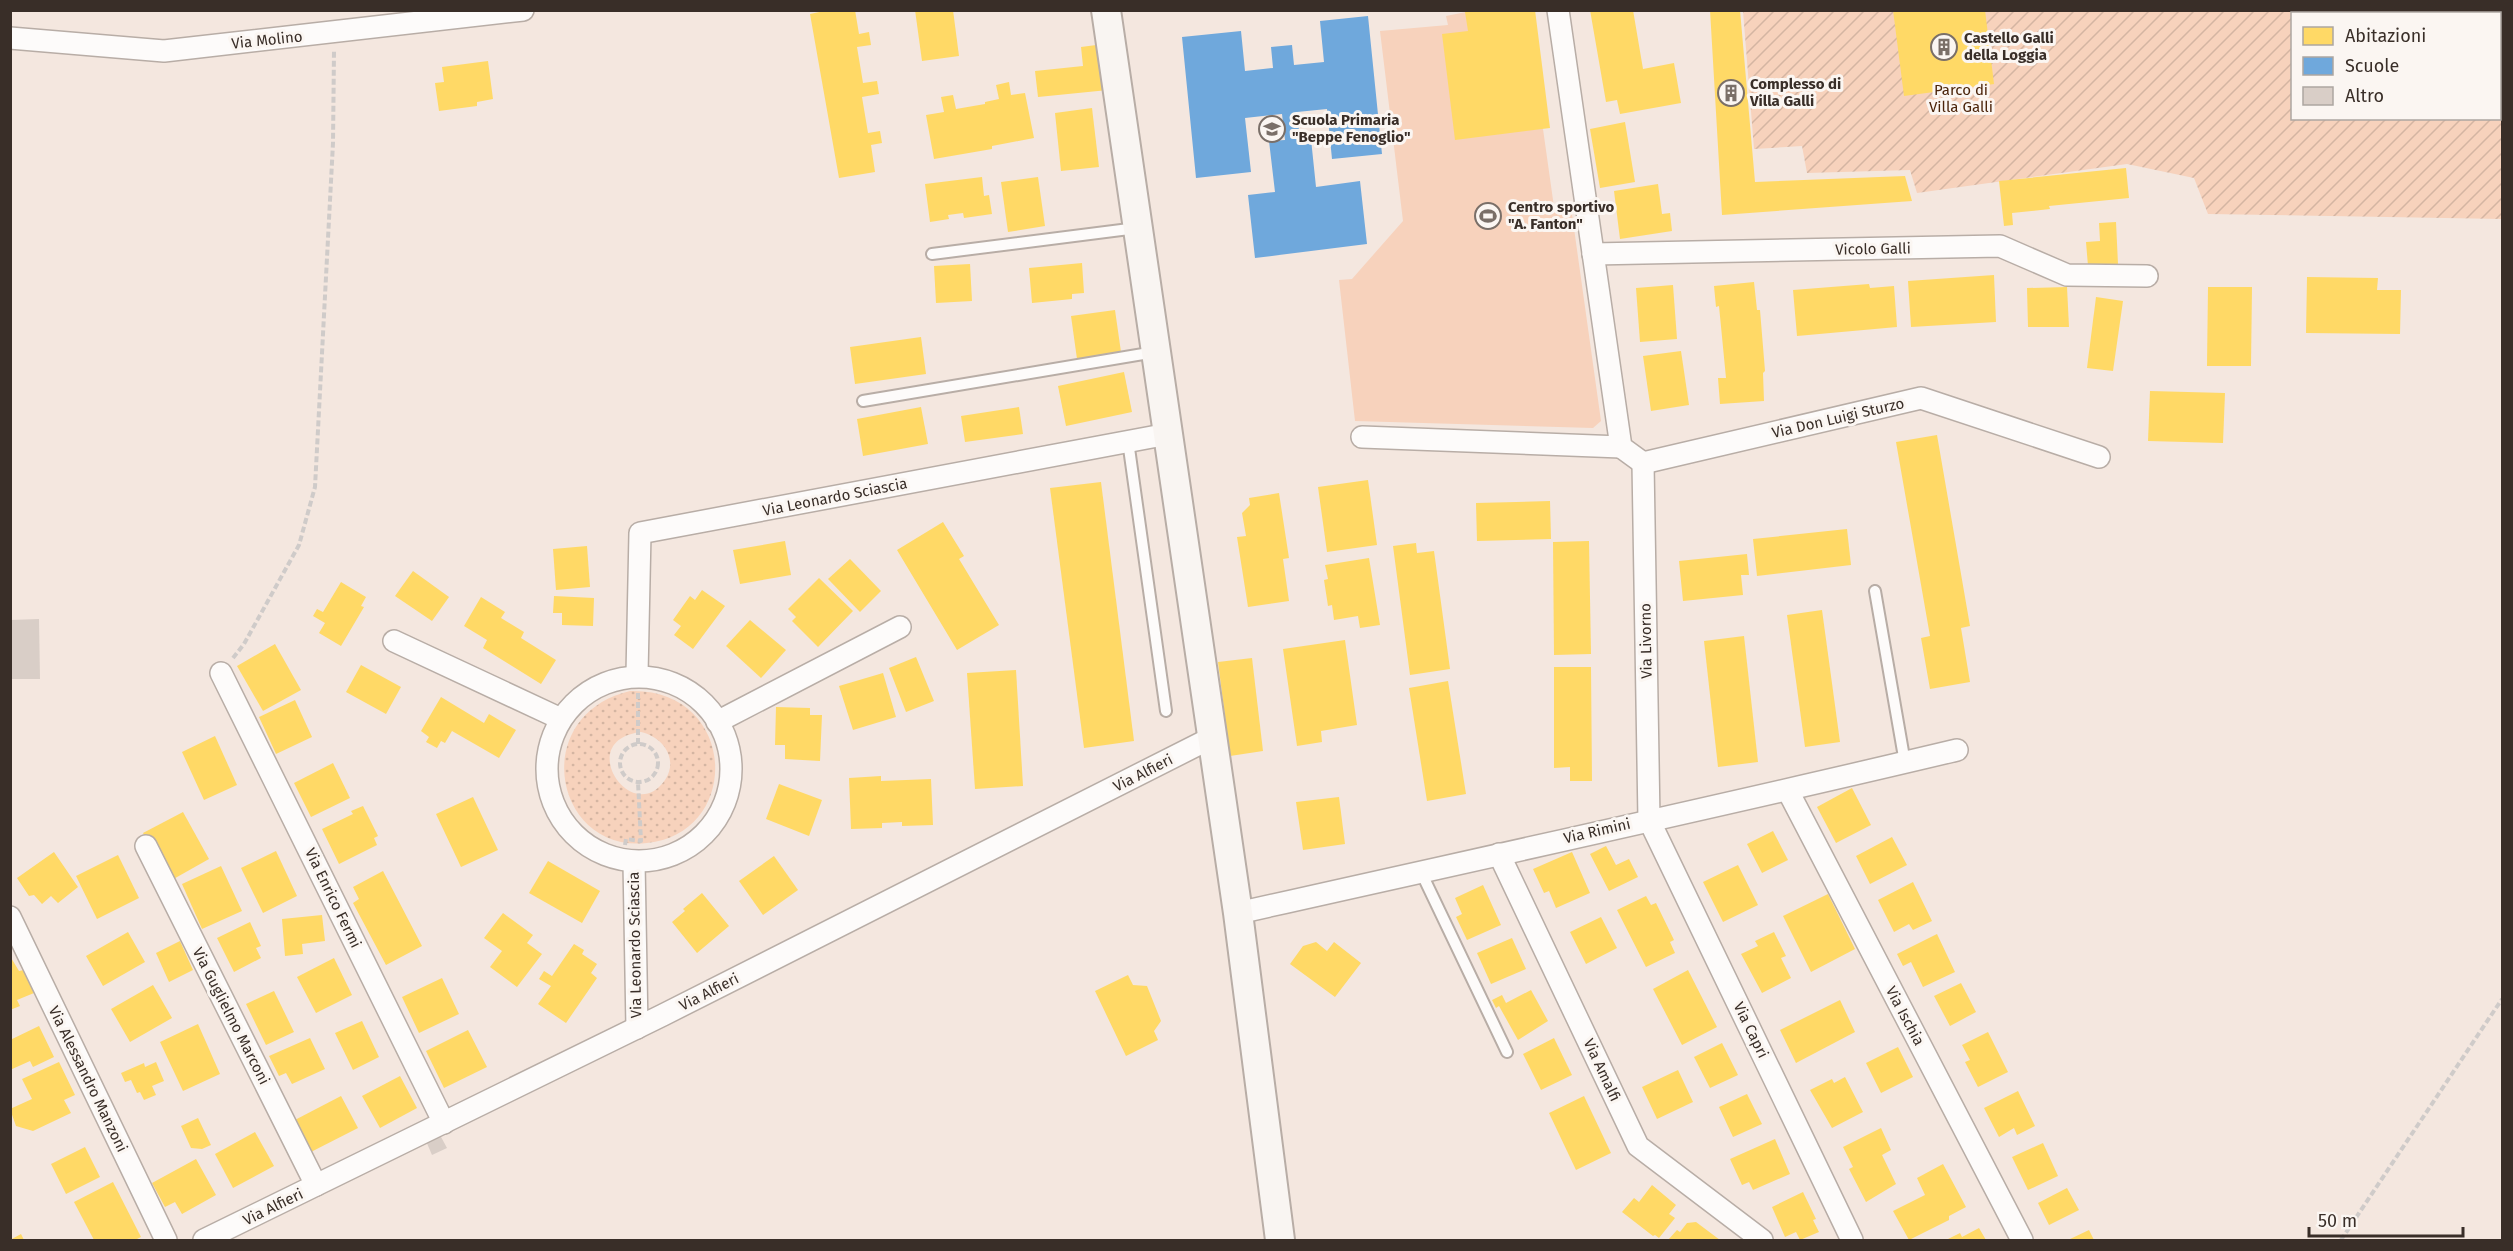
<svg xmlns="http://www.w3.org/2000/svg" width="2513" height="1251" viewBox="0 0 2513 1251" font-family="'Fira Sans',sans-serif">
  <defs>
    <pattern id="grass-dots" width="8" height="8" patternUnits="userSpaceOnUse" patternTransform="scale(1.5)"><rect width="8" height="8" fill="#f7d2bc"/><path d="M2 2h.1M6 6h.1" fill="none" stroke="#d4b5a2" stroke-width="1.8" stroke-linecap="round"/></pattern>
    <pattern id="garden-furrows" width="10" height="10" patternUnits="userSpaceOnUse" patternTransform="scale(1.5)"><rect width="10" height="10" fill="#f7d2bc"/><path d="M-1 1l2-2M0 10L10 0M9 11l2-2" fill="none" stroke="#d4b5a2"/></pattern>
  </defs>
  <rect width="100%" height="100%" fill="#f4e7df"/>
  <path fill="url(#grass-dots)" fill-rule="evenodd" d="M630 691C738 688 743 833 647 843 553 853 528 715 630 691ZM641 732C663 737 679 759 665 780 632 828 573 740 641 732Z"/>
  <path fill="url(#garden-furrows)" fill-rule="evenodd" d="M1743 11H2502V219L2208 214 2194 178 2127 164 1917 193 1910 170 1807 173 1802 146 1754 149ZM2292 14H2500V118H2292Z"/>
  <path fill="#f7d2bc" d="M1476 10 1543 129 1554 207H1571L1601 421 1593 428 1355 421 1339 280 1352 279 1403 221 1380 31 1448 25 1446 16Z"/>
  <g fill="#ffd966">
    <path d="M829 10H855L859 34 869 32 871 45 857 47 863 83 877 81 879 94 862 97 868 133 880 131 882 143 871 145 875 172 839 178 810 14Z"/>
    <path d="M915 10H953L959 56 922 61Z"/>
    <path d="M1475 10H1535L1550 128 1455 140 1442 34 1468 31 1465 12Z"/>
    <path d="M1590 10H1633L1643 69 1674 63 1681 103 1620 114 1617 100 1606 102Z"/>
    <path d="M1710 10H1740L1755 182 1905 176 1912 201 1722 215Z"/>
    <path d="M1893 10H1985L1994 84 1904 96Z"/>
    <path d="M1104 44 1108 90 1038 97 1035 71 1083 66 1081 47Z"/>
    <path d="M488 61 493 99 477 102V106L439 111 435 83 444 82 442 67Z"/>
    <path d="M1009 82 1011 95 1025 93 1034 138 992 146V149L934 159 926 115 944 112 941 97 953 95 956 109 985 104V102L999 99 996 85Z"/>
    <path d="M1092 108 1099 167 1061 171 1055 113Z"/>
    <path d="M1625 122 1635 182 1600 188 1590 129Z"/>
    <path d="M2126 168 2129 198 2049 206 2050 209 2012 213 2013 225 2004 226 1999 181Z"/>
    <path d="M982 177 984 196 989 195 992 214 964 218 963 213 948 215 949 219 930 222 925 184Z"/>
    <path d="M1038 177 1045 226 1008 232 1001 182Z"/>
    <path d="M1658 184 1662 214 1670 213 1672 231 1620 239 1614 191Z"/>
    <path d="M2116 222 2118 264 2088 266 2086 242 2100 241 2099 223Z"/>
    <path d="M1082 263 1084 293 1072 294V299L1032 303 1029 268Z"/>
    <path d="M970 264 972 301 936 303 934 266Z"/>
    <path d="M1994 275 1996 322 1911 327 1908 281Z"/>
    <path d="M2307 277 2378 278 2377 290H2401L2400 334 2306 333Z"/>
    <path d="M1754 282 1757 310H1760L1765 371 1763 373 1764 401 1720 404 1718 378H1726L1719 306 1716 307 1714 286Z"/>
    <path d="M1869 284 1870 288 1894 286 1897 327 1797 336 1793 290Z"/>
    <path d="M1673 285 1677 339 1640 342 1636 288Z"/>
    <path d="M2067 287 2069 327H2028L2027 288Z"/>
    <path d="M2208 287H2252L2251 366H2207Z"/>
    <path d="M2096 297 2123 301 2113 371 2087 368Z"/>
    <path d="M1115 310 1121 352 1077 359 1071 316Z"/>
    <path d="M921 337 926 374 855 384 850 347Z"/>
    <path d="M1681 351 1689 405 1651 411 1643 356Z"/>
    <path d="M1124 372 1132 412 1066 426 1058 386Z"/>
    <path d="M2150 391 2225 393 2223 443 2148 441Z"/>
    <path d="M921 407 928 444 863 456 857 419Z"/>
    <path d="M1019 407 1023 434 965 442 961 416Z"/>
    <path d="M1937 435 1970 626 1961 628 1970 682 1930 689 1921 638 1930 636 1896 442Z"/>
    <path d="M1368 480 1377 545 1327 552 1318 487Z"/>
    <path d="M1101 482 1134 741 1084 748 1050 488Z"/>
    <path d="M1279 493 1289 558 1283 559 1289 601 1248 607 1237 537 1246 536 1242 513 1250 505 1249 498Z"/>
    <path d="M1550 501 1551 539 1477 541 1476 503Z"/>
    <path d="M943 522 964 556 959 559 999 625 957 650 897 550Z"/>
    <path d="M1847 529 1851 565 1757 576 1753 539Z"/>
    <path d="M785 541 791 575 740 584 733 550Z"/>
    <path d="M1589 541 1591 654 1554 655 1553 542Z"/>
    <path d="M1416 543 1417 553 1434 551 1450 669 1410 675 1393 546Z"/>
    <path d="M587 546 590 587 556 590 553 549Z"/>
    <path d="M1747 554 1749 575H1741L1743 595 1683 601 1679 561Z"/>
    <path d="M1369 558 1380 625 1360 628 1358 616 1334 620 1332 605 1328 606 1324 580 1328 579 1325 565Z"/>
    <path d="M850 559 881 591 860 612 828 579Z"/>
    <path d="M413 571 449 597 432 621 395 596Z"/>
    <path d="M819 578 853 611 818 647 792 621 796 617 788 609Z"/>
    <path d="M341 582 366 597 361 606 364 607 341 646 319 633 325 623 313 616 317 609 323 612Z"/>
    <path d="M702 590 725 606 693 649 674 635 681 626 673 620 690 596 695 600Z"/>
    <path d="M554 596 594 598 593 626 562 625V613H553Z"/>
    <path d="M481 597 505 612 501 618 524 632 521 638 556 660 541 684 483 648 487 640 464 626Z"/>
    <path d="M1822 610 1840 742 1805 747 1787 615Z"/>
    <path d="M750 620 786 650 761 678 726 646Z"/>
    <path d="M1744 636 1758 762 1718 767 1704 641Z"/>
    <path d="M1345 640 1357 725 1321 731 1322 742 1297 746 1283 649Z"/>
    <path d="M275 644 301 690 263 711 237 666Z"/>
    <path d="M916 657 934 701 906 712 889 668Z"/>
    <path d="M1252 658 1263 751 1230 756 1218 662Z"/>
    <path d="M361 665 401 687 386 714 346 692Z"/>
    <path d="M1554 667H1591L1592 781H1570V767L1554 768Z"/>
    <path d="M1016 670 1023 786 975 789 967 673Z"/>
    <path d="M883 673 896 717 853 730 839 686Z"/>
    <path d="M1448 681 1466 794 1427 801 1409 688Z"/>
    <path d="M441 697 484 723 489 714 516 730 499 758 452 731 445 743 441 741 437 748 426 742 429 737 421 731Z"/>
    <path d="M295 700 312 737 276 754 259 717Z"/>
    <path d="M776 707 810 708V715H822L820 761 785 759V745H775Z"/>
    <path d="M215 736 237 785 204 800 182 752Z"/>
    <path d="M333 763 350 798 311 817 294 783Z"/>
    <path d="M881 776V781L931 779 933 825 902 826V822L882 823V828L851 829 849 778Z"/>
    <path d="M779 784 822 800 809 836 766 819Z"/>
    <path d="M1852 788 1871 825 1836 843 1817 807Z"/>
    <path d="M473 797 498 850 461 867 436 814Z"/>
    <path d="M1339 797 1345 844 1303 850 1296 802Z"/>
    <path d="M363 806 378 836 374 838 377 845 339 864 322 829 353 814 351 811Z"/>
    <path d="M183 812 209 859 170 881 143 833Z"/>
    <path d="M1773 831 1788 860 1762 873 1747 844Z"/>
    <path d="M1892 837 1907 865 1870 884 1856 856Z"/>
    <path d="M1606 846 1616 865 1629 859 1638 877 1609 891 1590 854Z"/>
    <path d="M276 851 297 896 263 913 241 868Z"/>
    <path d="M54 852 78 887 58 903 51 896 42 904 34 895 29 896 17 878Z"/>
    <path d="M1572 852 1590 893 1556 908 1549 891 1544 893 1533 869Z"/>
    <path d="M118 855 139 898 97 919 76 876Z"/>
    <path d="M774 856 798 890 763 915 739 881Z"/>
    <path d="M548 861 600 891 582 923 529 893Z"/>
    <path d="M1738 865 1758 905 1723 922 1703 882Z"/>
    <path d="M221 866 242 911 202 929 182 884Z"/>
    <path d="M383 871 422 946 386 965 353 903 359 899 353 887Z"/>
    <path d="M1913 882 1932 921 1913 930 1909 924 1894 932 1878 900Z"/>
    <path d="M1483 885 1501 925 1467 940 1456 917 1462 914 1455 898Z"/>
    <path d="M702 893 729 926 697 953 672 922 685 911 683 909Z"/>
    <path d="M1828 894 1855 949 1811 972 1783 916Z"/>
    <path d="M1646 896 1651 905 1656 903 1674 940 1670 942 1675 953 1646 967 1617 910Z"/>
    <path d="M503 913 533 935 527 943 542 954 517 987 490 967 502 951 484 938Z"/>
    <path d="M322 915 325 941 302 944 303 954 285 956 282 919Z"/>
    <path d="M1601 917 1617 948 1586 964 1570 932Z"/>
    <path d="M250 922 261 946 256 948 261 958 234 972 217 938Z"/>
    <path d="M128 932 145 962 103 986 86 956Z"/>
    <path d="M1774 932 1786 956 1781 958 1791 978 1762 993 1741 954 1758 946 1755 941Z"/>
    <path d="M1937 934 1955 972 1923 987 1911 962 1903 966 1897 954Z"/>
    <path d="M1512 938 1526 969 1491 984 1477 953Z"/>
    <path d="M180 941 193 970 169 982 156 953Z"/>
    <path d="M1316 942 1327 951 1334 942 1361 963 1335 997 1290 964 1303 946Z"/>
    <path d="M574 944 584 950 582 954 597 964 591 973 597 978 566 1023 538 1004 551 986 539 979 544 971 552 976Z"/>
    <path d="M10 956 19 971 24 970 34 993 17 1000 20 1006 10 1010Z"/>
    <path d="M334 958 352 995 316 1013 297 977Z"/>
    <path d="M1688 970 1717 1027 1682 1045 1653 989Z"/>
    <path d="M1128 975 1133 985 1147 986 1161 1021 1154 1031 1158 1040 1126 1056 1095 991Z"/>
    <path d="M442 978 459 1014 419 1033 402 997Z"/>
    <path d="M1961 983 1976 1012 1950 1026 1934 996Z"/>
    <path d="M153 985 172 1018 130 1042 111 1009Z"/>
    <path d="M1531 990 1548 1021 1518 1040 1499 1006 1496 1008 1492 1000 1502 995 1506 1003Z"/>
    <path d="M274 991 294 1032 266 1045 246 1004Z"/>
    <path d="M1840 1000 1855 1032 1796 1063 1780 1030Z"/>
    <path d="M362 1021 379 1057 353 1070 335 1033Z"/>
    <path d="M198 1024 220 1074 183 1091 160 1042Z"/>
    <path d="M39 1026 54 1057 33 1067 30 1061 10 1070V1040Z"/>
    <path d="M468 1030 487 1067 444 1088 426 1051Z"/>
    <path d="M1988 1032 2008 1072 1978 1087 1965 1062 1970 1060 1962 1045Z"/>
    <path d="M310 1038 325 1069 292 1084 286 1073 279 1076 269 1056Z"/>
    <path d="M1554 1038 1572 1075 1541 1090 1523 1054Z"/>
    <path d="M1722 1043 1738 1075 1710 1088 1694 1057Z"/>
    <path d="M1898 1047 1913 1077 1881 1093 1866 1063Z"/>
    <path d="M59 1062 75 1095 64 1100 71 1113 33 1131 16 1126 10 1109 32 1099 22 1079Z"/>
    <path d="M156 1062 164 1081 152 1086 156 1095 144 1100 140 1092 137 1093 131 1080 125 1082 121 1073 144 1063 145 1067Z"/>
    <path d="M1678 1070 1693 1102 1657 1119 1642 1087Z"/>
    <path d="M400 1076 417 1108 380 1128 362 1096Z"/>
    <path d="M1845 1077 1863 1112 1832 1128 1810 1090 1832 1079 1834 1083Z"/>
    <path d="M2018 1091 2035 1126 2017 1135 2014 1128 1999 1137 1984 1108Z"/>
    <path d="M1747 1094 1762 1124 1733 1137 1719 1107Z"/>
    <path d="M341 1096 358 1128 307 1154 291 1122Z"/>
    <path d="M1584 1096 1611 1153 1576 1170 1549 1113Z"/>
    <path d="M198 1118 211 1145 202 1149 191 1148 181 1126Z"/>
    <path d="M1881 1128 1891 1150 1882 1155 1896 1184 1866 1202 1849 1169 1853 1167 1843 1147Z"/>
    <path d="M255 1132 274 1166 233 1188 215 1154Z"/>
    <path d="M1775 1139 1790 1174 1753 1190 1749 1182 1742 1185 1730 1159Z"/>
    <path d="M2043 1143 2058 1176 2028 1190 2012 1157Z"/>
    <path d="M85 1147 100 1177 66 1194 51 1164Z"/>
    <path d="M196 1159 216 1195 182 1214 175 1202 165 1207 152 1183Z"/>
    <path d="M1943 1164 1966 1207 1949 1216V1220L1909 1240 1893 1211 1925 1195 1917 1178Z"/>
    <path d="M113 1182 141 1237 135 1240H94L74 1202Z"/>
    <path d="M1652 1185 1676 1205 1669 1214 1675 1218 1659 1238 1655 1235 1653 1236 1622 1212 1634 1198 1639 1202Z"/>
    <path d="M2067 1188 2079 1210 2049 1225 2038 1203Z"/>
    <path d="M1803 1192 1816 1219 1813 1220 1819 1232 1800 1240 1796 1232 1785 1237 1772 1207Z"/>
    <path d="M1696 1222 1720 1240H1668L1677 1230 1680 1232 1687 1223Z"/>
    <path d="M1979 1228 1986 1240H1946L1960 1233 1962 1237Z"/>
    <path d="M2089 1230 2094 1240H2068Z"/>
    <path d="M21 1234 24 1240H10Z"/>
  </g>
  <path fill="#6fa8dc" d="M1368 16 1382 154 1332 159 1327 109 1297 112 1300 140 1311 139 1316 187 1360 181 1367 244 1255 258 1248 195 1275 192 1269 141 1285 140 1282 114 1245 118 1251 172 1196 178 1182 37 1241 31 1245 71 1273 68 1271 47 1292 45 1294 65 1324 62 1320 21Z"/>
  <g fill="#d9cec7">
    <path d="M39 619 40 679H10V620Z"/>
    <path d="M440 1135 447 1148 432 1155 426 1141Z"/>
  </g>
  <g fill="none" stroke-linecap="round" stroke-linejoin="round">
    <defs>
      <g id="lane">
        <path d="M932 254 1137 228"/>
        <path d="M863 401 1155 352"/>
        <path d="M1128 441 1166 711"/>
        <path d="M1875 591 1905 763"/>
        <path d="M1421 872 1507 1052"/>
      </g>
      <g id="street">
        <path d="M1558 10 1621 447 1643 463"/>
        <path d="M10 38 164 51 523 10"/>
        <path d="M1593 254 2000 246 2067 275 2147 276"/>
        <path d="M1362 437 1621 447"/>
        <path d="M1643 463 1649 820 1852 1240"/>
        <path d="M1643 463 1921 398 2099 457"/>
        <path d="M394 641 561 719"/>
        <path d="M221 673 444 1123"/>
        <path d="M637 674 640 533 1168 434"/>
        <circle cx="639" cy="769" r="92"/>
        <path d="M717 722 900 627"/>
        <path d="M1788 791 2022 1240"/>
        <path d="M146 846 316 1185"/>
        <path d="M1499 854 1638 1146 1762 1240"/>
        <path d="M634 862 637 1028"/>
        <path d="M1238 913C1478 859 1718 807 1957 750"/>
        <path d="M10 917 166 1240"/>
        <path d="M204 1240 663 1015 1211 738"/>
      </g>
      <path id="secondary" d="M1106 10 1238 913 1280 1240"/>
    </defs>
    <use href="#lane" stroke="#b8ada6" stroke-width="14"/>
    <use href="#street" stroke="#b8ada6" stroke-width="24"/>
    <use href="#secondary" stroke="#b8ada6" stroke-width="32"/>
    <g stroke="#cfcbc9" stroke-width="4" stroke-dasharray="6 3" stroke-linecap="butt">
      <path d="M233 658 244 644 299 545 315 487 333 143 334 51"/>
      <path d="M638 693V744"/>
      <circle cx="639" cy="763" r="19"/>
      <path d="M625 845 626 839 641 841 638 782"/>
      <path d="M2341 1240 2502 999"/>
    </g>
    <use href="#lane" stroke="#fdfbfa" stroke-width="10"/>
    <use href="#street" stroke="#fdfbfa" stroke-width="21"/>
    <use href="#secondary" stroke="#f9f5f2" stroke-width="28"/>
  </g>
  <defs>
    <symbol id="building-ring" viewBox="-11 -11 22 22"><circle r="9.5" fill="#fbf6f2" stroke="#7a6f68" stroke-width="1.5"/><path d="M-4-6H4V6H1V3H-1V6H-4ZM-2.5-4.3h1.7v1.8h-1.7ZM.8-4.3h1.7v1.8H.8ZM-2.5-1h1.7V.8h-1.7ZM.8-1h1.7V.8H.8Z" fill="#7a6f68"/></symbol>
    <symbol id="school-ring" viewBox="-11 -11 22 22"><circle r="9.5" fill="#fbf6f2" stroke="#7a6f68" stroke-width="1.5"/><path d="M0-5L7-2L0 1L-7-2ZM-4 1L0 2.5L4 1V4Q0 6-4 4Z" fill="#7a6f68"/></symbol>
    <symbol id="stadium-ring" viewBox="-11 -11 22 22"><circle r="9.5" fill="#fbf6f2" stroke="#7a6f68" stroke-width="1.5"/><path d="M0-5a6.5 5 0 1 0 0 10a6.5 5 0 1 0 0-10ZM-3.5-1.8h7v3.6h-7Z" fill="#7a6f68"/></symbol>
  </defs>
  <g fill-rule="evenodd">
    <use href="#building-ring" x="1929" y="32" width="30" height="30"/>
    <use href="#building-ring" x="1716" y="78" width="30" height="30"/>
    <use href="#school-ring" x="1257" y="114" width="30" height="30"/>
    <use href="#stadium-ring" x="1473" y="201" width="30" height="30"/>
  </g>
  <g text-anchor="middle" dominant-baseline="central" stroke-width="6" stroke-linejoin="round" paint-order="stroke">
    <g font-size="15" font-weight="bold" fill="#392e28" stroke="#fbf6f2" text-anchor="start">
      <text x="1964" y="38">Castello Galli<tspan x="1964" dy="17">della Loggia</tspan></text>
      <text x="1750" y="84">Complesso di<tspan x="1750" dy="17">Villa Galli</tspan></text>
      <text x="1292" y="120">Scuola Primaria<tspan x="1292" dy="17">"Beppe Fenoglio"</tspan></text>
      <text x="1508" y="207">Centro sportivo<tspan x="1508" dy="17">"A. Fanton"</tspan></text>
    </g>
    <g font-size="15" fill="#392e28" stroke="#fbf6f2">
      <text transform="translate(267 40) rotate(-6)">Via Molino</text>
      <text transform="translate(1873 249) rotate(-1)">Vicolo Galli</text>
      <text transform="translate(1838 418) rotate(-13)">Via Don Luigi Sturzo</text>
      <text transform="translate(835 497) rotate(-11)">Via Leonardo Sciascia</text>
      <text transform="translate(1646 641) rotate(-91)">Via Livorno</text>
      <text transform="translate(1143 773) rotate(-27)">Via Alfieri</text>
      <text transform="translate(1597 831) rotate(-13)">Via Rimini</text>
      <text transform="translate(333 898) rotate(64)">Via Enrico Fermi</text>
      <text transform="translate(635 945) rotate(-91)">Via Leonardo Sciascia</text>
      <text transform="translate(709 992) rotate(-27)">Via Alfieri</text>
      <text transform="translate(231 1016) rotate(63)">Via Guglielmo Marconi</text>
      <text transform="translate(1905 1016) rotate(62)">Via Ischia</text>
      <text transform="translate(1751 1030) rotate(64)">Via Capri</text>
      <text transform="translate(1602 1070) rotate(65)">Via Amalfi</text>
      <text transform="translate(88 1079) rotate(64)">Via Alessandro Manzoni</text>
      <text transform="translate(273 1207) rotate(-26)">Via Alfieri</text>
    </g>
    <g font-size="15" fill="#4b240a" stroke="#fbf6f2">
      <text x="1961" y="90">Parco di<tspan x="1961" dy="17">Villa Galli</tspan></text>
    </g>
  </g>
  <rect width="2513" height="1251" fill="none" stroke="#392e28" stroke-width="24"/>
  <rect x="2291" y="12" width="210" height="108" fill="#fbf6f2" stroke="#ada6a1" stroke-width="1.5"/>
  <rect x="2303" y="27" width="30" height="18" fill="#ffd966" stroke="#ada6a1" stroke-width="1.5"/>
  <text x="2345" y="42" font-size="18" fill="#392e28">Abitazioni</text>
  <rect x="2303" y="57" width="30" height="18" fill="#6fa8dc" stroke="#ada6a1" stroke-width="1.5"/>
  <text x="2345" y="72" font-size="18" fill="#392e28">Scuole</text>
  <rect x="2303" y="87" width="30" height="18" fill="#d9cec7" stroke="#ada6a1" stroke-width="1.5"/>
  <text x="2345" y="102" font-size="18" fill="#392e28">Altro</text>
  <path d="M2309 1227v9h154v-9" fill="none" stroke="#392e28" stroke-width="3"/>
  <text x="2318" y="1227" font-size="18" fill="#392e28" stroke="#fbf6f2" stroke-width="4.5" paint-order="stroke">50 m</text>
</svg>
